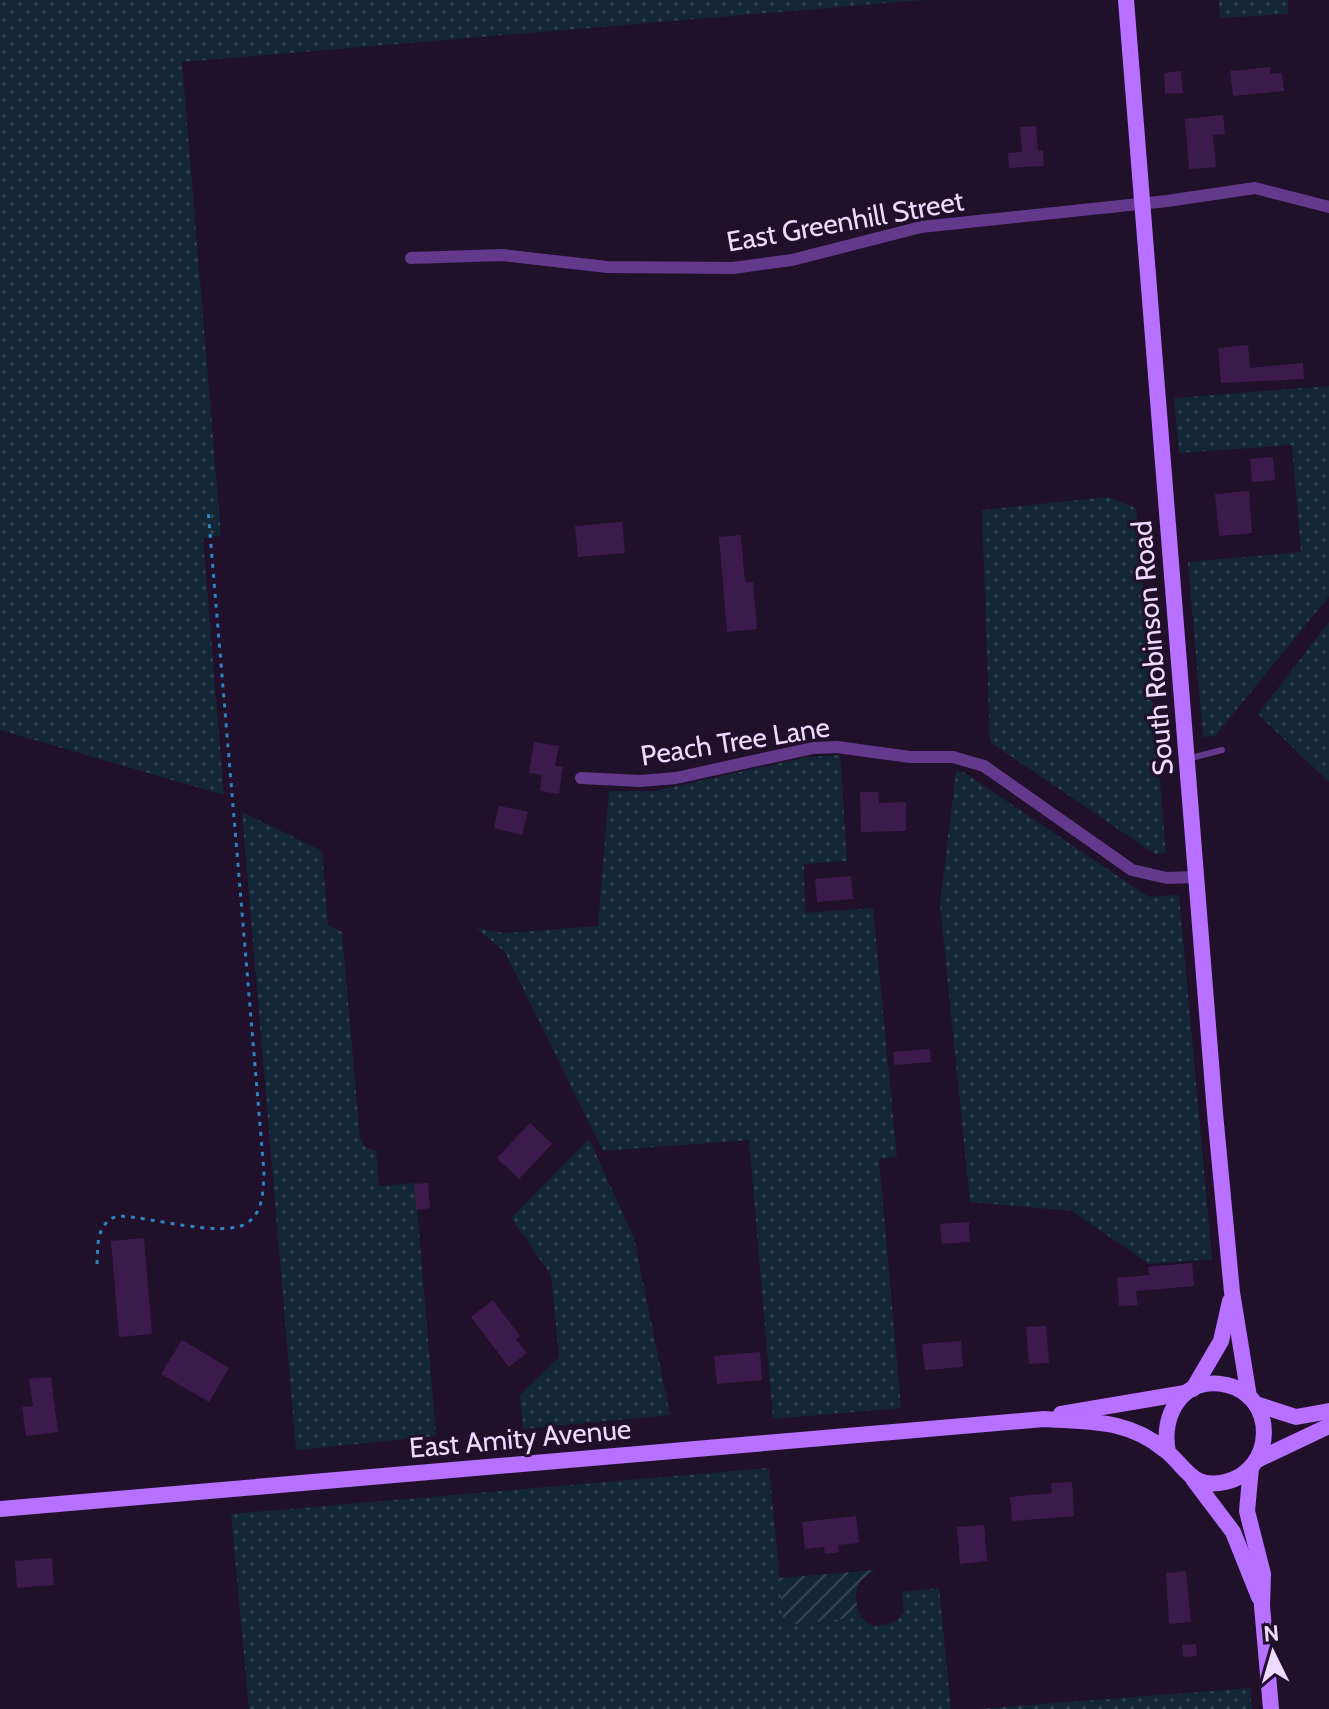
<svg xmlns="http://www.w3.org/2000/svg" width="1329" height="1709" viewBox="0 0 1329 1709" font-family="Cabin,sans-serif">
  <defs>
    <pattern id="grass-dots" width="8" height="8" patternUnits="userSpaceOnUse" patternTransform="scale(2)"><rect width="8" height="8" fill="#122635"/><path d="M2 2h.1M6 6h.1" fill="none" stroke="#354553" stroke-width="1.8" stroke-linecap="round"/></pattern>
    <pattern id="garden-furrows" width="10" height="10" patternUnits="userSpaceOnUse" patternTransform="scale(2)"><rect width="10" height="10" fill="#122635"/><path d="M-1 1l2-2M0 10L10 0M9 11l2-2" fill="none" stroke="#354553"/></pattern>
  </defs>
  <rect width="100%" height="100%" fill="#21102a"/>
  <g fill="url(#grass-dots)">
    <path d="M0 0H923L182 62 221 535 203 538 224 795 0 730Z"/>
    <path d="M1219 0H1288V14L1220 18Z"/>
    <path d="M1329 386V596L1215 736 1203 737 1188 562 1301 552 1292 445 1179 453 1174 398Z"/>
    <path d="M1108 497 1136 508 1166 853 1155 854 990 742 982 510Z"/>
    <path d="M1329 622V782L1258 714Z"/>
    <path d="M840 755 847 861 804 864 805 913 873 908 897 1157 879 1159 901 1408 773 1419 749 1140 603 1151 505 952 476 928 503 933 598 926 609 791H655L807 757Z"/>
    <path d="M956 771 965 773 1149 897 1179 895 1212 1259 1149 1264 1072 1211 970 1202 940 904Z"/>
    <path d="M242 812 322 851 328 925 342 932 360 1138 365 1147 376 1151 379 1186 415 1183 436 1436 296 1450Z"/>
    <path d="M589 1139 634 1238 670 1415 523 1429 520 1395 559 1357 551 1275 511 1218Z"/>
    <path d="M769 1468 784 1624 861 1617 870 1625C885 1626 894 1625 904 1613L902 1592 939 1588 951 1709H249L231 1514Z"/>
    <path d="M1250 1688 1252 1709H978Z"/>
  </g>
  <path fill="url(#garden-furrows)" d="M876 1570C854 1581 852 1596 861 1617L784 1625 779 1578Z"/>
  <g fill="#3c1b4c">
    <path d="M1270 67V74L1282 73 1284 91 1233 96 1230 71Z"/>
    <path d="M1181 71 1183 93 1165 94 1164 73Z"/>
    <path d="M1223 115 1225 134 1213 135 1216 167 1189 169 1185 119Z"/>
    <path d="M1036 126 1038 151 1043 150 1044 166 1009 168 1008 153 1022 152 1020 127Z"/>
    <path d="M1248 345 1250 368 1303 363 1304 379 1221 383 1218 348Z"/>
    <path d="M1273 457 1275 480 1252 482 1250 459Z"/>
    <path d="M1249 491 1252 533 1219 536 1215 494Z"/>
    <path d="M622 522 625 553 578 557 575 526Z"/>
    <path d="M741 535 745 582H753L757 629 727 632 719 537Z"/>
    <path d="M534 742 559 746 555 766 563 767 559 794 540 791 542 775 529 773Z"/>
    <path d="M860 792H878L879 803 906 802V831L861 832Z"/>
    <path d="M499 806 528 812 522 835 494 828Z"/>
    <path d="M851 876 853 899 817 902 815 879Z"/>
    <path d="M930 1049 931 1062 894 1065 893 1052Z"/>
    <path d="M530 1123 552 1144 519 1179 497 1158Z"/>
    <path d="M428 1183 430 1208 416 1210 414 1184Z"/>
    <path d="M969 1222 970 1242 942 1244 940 1224Z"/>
    <path d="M144 1238 152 1334 119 1337 111 1241Z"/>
    <path d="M1192 1263 1194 1286 1136 1291 1138 1305 1119 1306 1117 1278 1149 1275 1148 1267Z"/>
    <path d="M493 1300 520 1336 516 1339 527 1353 509 1367 471 1317Z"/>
    <path d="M1046 1326 1049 1363 1029 1364 1026 1327Z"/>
    <path d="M182 1340 229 1368 209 1402 161 1374Z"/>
    <path d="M961 1341 963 1367 925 1370 922 1344Z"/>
    <path d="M760 1352 762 1380 717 1384 714 1356Z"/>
    <path d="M51 1377 58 1432 26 1436 22 1407 33 1406 29 1379Z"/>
    <path d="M1072 1482 1074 1516 1012 1521 1010 1497 1052 1493 1051 1483Z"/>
    <path d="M856 1516 859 1543 838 1545 839 1552 825 1554 824 1547 805 1549 802 1522Z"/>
    <path d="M984 1525 987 1561 960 1564 957 1527Z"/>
    <path d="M52 1558 54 1585 17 1588 15 1561Z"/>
    <path d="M1186 1571 1191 1622 1169 1624 1166 1573Z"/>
    <path d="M1196 1644 1197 1656 1183 1657 1182 1645Z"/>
  </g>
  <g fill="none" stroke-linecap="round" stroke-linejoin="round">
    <path stroke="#2c84c0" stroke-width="3" stroke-dasharray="4 6" stroke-linecap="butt" d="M97 1264C98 1244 96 1224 117 1216 148 1216 223 1239 247 1223 264 1212 263 1189 264 1172L208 510"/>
    <path stroke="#63398b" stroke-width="6" d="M1187 759 1222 750"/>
    <g stroke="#63398b" stroke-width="12">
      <path d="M411 258 502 255 607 267 733 268 792 260 921 227 1167 201 1255 188 1329 207"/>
      <path d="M581 778 640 781 676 778 813 748 837 747 910 757H953L984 766 1132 870 1167 878 1197 877"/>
    </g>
    <g stroke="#b770ff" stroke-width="16">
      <path d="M1126 0 1215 1113 1232 1292 1249 1397"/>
      <path d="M1193 1389 1221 1341 1230 1301"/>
      <path d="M1256 1404 1296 1417 1329 1411"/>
      <path d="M1061 1414 1185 1393"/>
      <path d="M1257 1460 1329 1426"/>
      <path d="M1251 1468 1247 1511 1263 1574 1262 1606 1271 1709"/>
      <path d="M1193 1479 1233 1532 1259 1597"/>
      <path d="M0 1509 1044 1419C1090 1422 1128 1419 1165 1450 1186 1466 1191 1490 1225 1482 1275 1471 1278 1397 1227 1385 1184 1375 1160 1414 1168 1452"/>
    </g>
  </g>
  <g text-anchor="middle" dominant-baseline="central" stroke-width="6" stroke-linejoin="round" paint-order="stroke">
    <g font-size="28" fill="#efd9ff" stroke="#21102a">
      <text transform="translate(845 221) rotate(-10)">East Greenhill Street</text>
      <text transform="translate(1152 648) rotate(-95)">South Robinson Road</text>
      <text transform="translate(735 741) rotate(-9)">Peach Tree Lane</text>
      <text transform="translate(520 1438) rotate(-5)">East Amity Avenue</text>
    </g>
  </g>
  <g transform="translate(1273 1653) rotate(355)" stroke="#21102a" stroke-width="6" paint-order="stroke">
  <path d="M0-6L14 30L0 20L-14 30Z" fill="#efd9ff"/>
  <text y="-12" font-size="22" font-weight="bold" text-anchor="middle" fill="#efd9ff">N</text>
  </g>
</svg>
